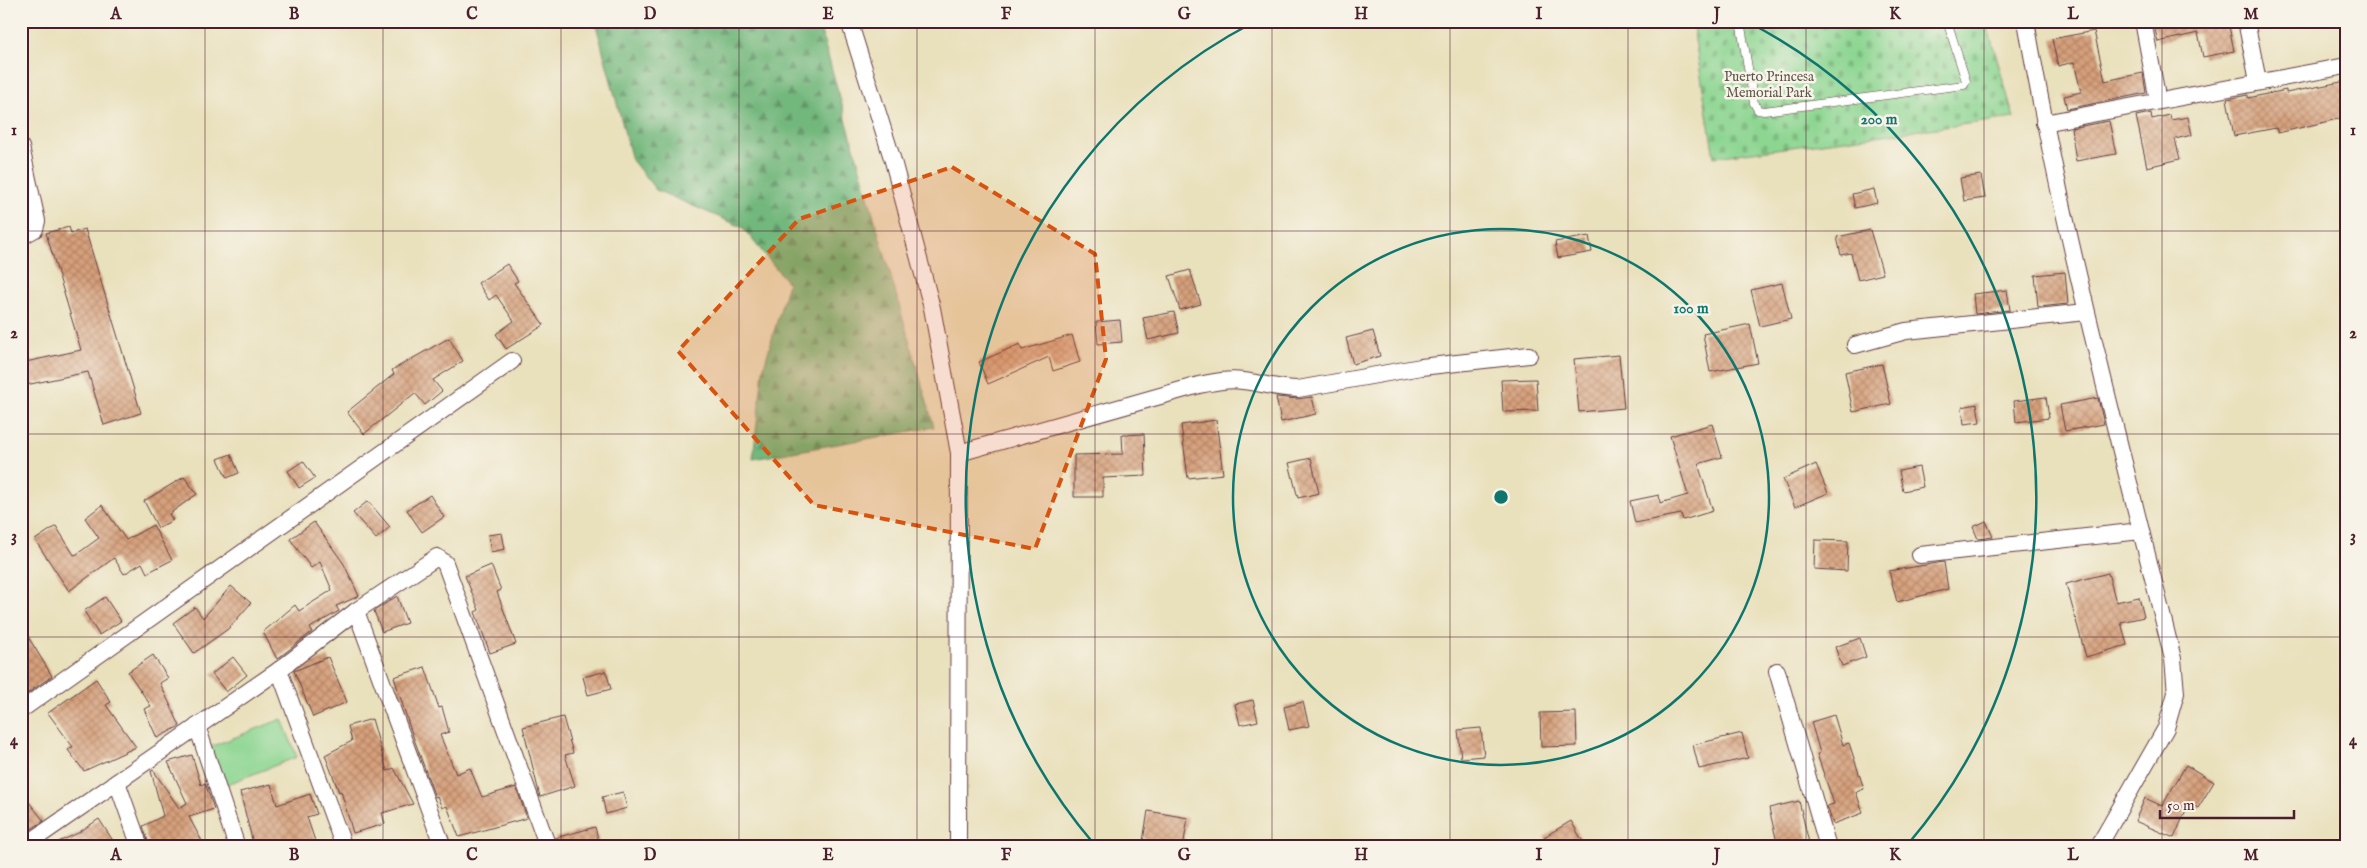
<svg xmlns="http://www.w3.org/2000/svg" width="2367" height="868" viewBox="0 0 2367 868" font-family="'IM FELL English',serif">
  <defs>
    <pattern id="forest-firs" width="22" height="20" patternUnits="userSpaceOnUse" patternTransform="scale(1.25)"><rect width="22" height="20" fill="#72b77c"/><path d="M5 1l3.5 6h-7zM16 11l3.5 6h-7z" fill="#609466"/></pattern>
    <pattern id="cemetery-stones" width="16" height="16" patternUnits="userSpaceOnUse" patternTransform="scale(1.25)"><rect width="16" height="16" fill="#8dd692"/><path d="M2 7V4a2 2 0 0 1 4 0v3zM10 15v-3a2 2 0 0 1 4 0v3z" fill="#7bb77e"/></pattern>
    <pattern id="building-cross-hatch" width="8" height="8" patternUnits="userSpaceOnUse" patternTransform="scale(1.25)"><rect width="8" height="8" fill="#d6a07b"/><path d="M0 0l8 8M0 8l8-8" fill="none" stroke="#b08265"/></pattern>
  </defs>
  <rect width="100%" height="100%" fill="#f7f3e8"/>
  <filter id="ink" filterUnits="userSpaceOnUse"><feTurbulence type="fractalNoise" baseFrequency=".02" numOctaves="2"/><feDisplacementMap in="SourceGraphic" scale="10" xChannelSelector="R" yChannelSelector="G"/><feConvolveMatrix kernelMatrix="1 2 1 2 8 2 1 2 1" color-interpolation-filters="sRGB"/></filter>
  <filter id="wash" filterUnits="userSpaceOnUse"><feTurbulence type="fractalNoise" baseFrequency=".0096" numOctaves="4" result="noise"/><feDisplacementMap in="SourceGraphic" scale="20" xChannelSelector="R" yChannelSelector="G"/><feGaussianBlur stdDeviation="1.12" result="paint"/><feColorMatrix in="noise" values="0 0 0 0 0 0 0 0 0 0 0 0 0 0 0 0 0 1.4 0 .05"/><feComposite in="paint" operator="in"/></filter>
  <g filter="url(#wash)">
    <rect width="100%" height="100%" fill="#e9e0bc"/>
    <path fill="#8dd692" stroke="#6c7a5e" d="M282 719 297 757 225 785 210 747Z"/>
    <path fill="url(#forest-firs)" stroke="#5e6b54" d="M595 21H818L934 427 753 459 763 370 788 283 742 227 656 190 632 160Z"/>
    <path fill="url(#cemetery-stones)" stroke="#6c7a5e" d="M1692 21H1986L2014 118 1714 157Z"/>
    <g id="blocks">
      <g fill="url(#building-cross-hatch)">
        <path d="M2153 21H2228L2234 51 2203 57 2198 33 2158 42Z"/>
        <path d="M2094 31 2105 81 2143 73 2146 93 2067 109 2064 96 2081 92 2074 62 2058 66 2052 39Z"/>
        <path d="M2346 81V117L2278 133 2276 128 2234 136 2227 99 2248 95V98L2286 90V93Z"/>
        <path d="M2151 113 2152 119 2170 115 2171 120 2188 117 2192 135 2175 139 2180 159 2147 167 2136 116Z"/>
        <path d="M2109 121 2116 154 2076 161 2071 128Z"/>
        <path d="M1981 175 1985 198 1964 201 1960 178Z"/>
        <path d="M1874 189 1877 203 1855 208 1852 194Z"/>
        <path d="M69 227 71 233 85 229 141 413 104 425 88 372 21 386V363L81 350 46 233Z"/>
        <path d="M1870 230 1883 274 1858 280 1851 253 1841 255 1837 237Z"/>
        <path d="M1589 236 1592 252 1558 258 1555 242Z"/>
        <path d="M507 264 518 281 514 283 544 325 506 349 496 334 514 321 496 295 489 300 478 283Z"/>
        <path d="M1190 270 1201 304 1180 310 1169 276Z"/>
        <path d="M2065 272 2068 304 2038 307 2035 275Z"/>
        <path d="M1782 283 1791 319 1760 326 1751 290Z"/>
        <path d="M2007 290 2010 310 1975 314 1973 294Z"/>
        <path d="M1174 312 1179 333 1148 340 1143 318Z"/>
        <path d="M1120 320 1122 342 1098 344 1096 322Z"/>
        <path d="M1750 324 1758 363 1710 372 1703 334Z"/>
        <path d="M1373 331 1380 356 1353 364 1346 338Z"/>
        <path d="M1072 335 1080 362 1053 371 1049 357 988 384 979 362 1020 344 1022 350Z"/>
        <path d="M449 338 463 361 433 380 442 391 425 405 415 393 364 434 347 412 394 374 392 370Z"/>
        <path d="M1619 355 1624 408 1579 412 1574 359Z"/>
        <path d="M1882 364 1891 404 1853 412 1845 372Z"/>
        <path d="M1536 379 1538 411 1503 412 1501 380Z"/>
        <path d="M1276 397 1298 399 1312 397 1316 414 1281 422Z"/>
        <path d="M2046 397 2049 418 2016 422 2014 401Z"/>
        <path d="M2098 398 2104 424 2065 431 2060 405Z"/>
        <path d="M1977 404 1980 422 1964 424 1962 407Z"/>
        <path d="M1216 420 1223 474 1188 478 1181 425Z"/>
        <path d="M1712 424 1722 457 1698 464 1713 511 1683 520 1681 514 1635 523 1630 501 1659 495 1660 503 1688 495 1670 436Z"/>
        <path d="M1144 434 1146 476 1103 478V497H1074V455L1123 454 1122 435Z"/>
        <path d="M231 454 239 473 227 478 218 459Z"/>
        <path d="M1311 458 1319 493 1298 498 1289 463Z"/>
        <path d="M303 461 315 478 299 488 288 471Z"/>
        <path d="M1816 464 1828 493 1795 507 1783 479Z"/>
        <path d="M1919 467 1923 487 1903 491 1899 471Z"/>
        <path d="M184 477 197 494 169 514 173 520 158 528 144 501Z"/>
        <path d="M430 495 444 517 422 532 407 510Z"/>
        <path d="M368 501 390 527 376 539 353 513Z"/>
        <path d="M102 505 126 540 153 525 172 560 147 573 142 563 124 574 114 558 69 591 35 540 56 526 74 555 77 554 99 538 85 518Z"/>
        <path d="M1986 521 1993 537 1978 539 1973 527Z"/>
        <path d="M314 522 344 564 359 596 336 606 339 611 310 628 312 632 277 659 263 632 295 605 299 611 332 590 320 562 311 568 290 539Z"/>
        <path d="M502 533 505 549 491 552 488 535Z"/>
        <path d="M1815 540 1848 541 1847 571 1814 569Z"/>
        <path d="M1944 562 1948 589 1897 602 1889 571Z"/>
        <path d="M491 565 501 590 497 592 516 644 490 653 475 612 479 610 465 576Z"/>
        <path d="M2108 573 2116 602 2139 597 2144 617 2121 622 2127 645 2086 657 2066 584Z"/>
        <path d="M231 586 251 603 228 629 194 653 173 623 195 607 203 618Z"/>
        <path d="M397 596 407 623 382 632 374 611Z"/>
        <path d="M105 597 121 621 99 635 84 611Z"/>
        <path d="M21 625 52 676 21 698Z"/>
        <path d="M1860 638 1866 657 1842 666 1835 647Z"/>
        <path d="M153 655 168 678 160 683 180 726 157 738 144 709 151 706 128 672Z"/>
        <path d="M233 657 247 675 226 692 212 674Z"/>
        <path d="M328 657 347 702 313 717 294 671Z"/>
        <path d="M425 667 439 708 442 707 449 732 440 735 456 774 470 768 482 797 516 787 527 818 459 837 447 806 442 808 437 796 435 797 409 725 394 677Z"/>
        <path d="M606 671 611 689 588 695 583 677Z"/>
        <path d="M96 679 111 702 106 705 136 747 84 771 68 750 73 747 48 713Z"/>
        <path d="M1253 700 1258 721 1240 725 1235 704Z"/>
        <path d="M1303 702 1309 726 1289 730 1284 707Z"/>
        <path d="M1576 712 1577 746 1541 747 1540 713Z"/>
        <path d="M1834 715 1843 745 1849 743 1864 789 1856 792 1863 813 1833 824 1827 806 1834 804 1817 754 1820 753 1811 722Z"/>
        <path d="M563 717 573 753 565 755 575 786 540 797 523 727Z"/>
        <path d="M372 719 387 771 394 768 413 804 382 813 385 824 353 833 341 791 339 792 325 755 352 741 348 726Z"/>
        <path d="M1481 728 1484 756 1461 758 1458 730Z"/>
        <path d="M1742 733 1748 758 1699 769 1693 745Z"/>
        <path d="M192 755 201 785 205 783 214 809 189 817 205 847H150L143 826 163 816 151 771 153 770 179 808 187 803 168 762Z"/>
        <path d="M2186 765 2214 782 2198 808 2189 803 2174 838 2135 821 2145 798 2162 806Z"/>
        <path d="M271 784 277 805 310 794 317 814 307 817 317 847H254L240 792Z"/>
        <path d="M21 792 44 821 25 833 21 829Z"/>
        <path d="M623 792 627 808 606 814 602 797Z"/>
        <path d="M1799 801 1810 847H1778L1769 808Z"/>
        <path d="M1148 811 1188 818 1183 847 1143 841Z"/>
        <path d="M99 819 117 847H48L78 833Z"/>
        <path d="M1571 821 1583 842 1575 847H1550L1544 837Z"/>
        <path d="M595 827 600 847H558L555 838Z"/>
      </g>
    </g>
  </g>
  <g filter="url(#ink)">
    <use href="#blocks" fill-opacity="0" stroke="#623c41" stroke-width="1"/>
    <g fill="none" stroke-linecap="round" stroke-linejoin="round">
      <defs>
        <path id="service" d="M1740 21 1754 103 1758 110 1764 111 1964 85 1966 81 1947 21"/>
        <g id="minor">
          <path d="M849 21 893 161 932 308 959 453 958 847"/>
          <path d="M2026 21C2063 236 2121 447 2173 659L2176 693 2166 728 2098 847"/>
          <path d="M2143 21 2158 101"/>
          <path d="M2246 21 2258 81"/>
          <path d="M2044 123 2346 66"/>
          <path d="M21 147 37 221 35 229 21 237"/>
          <path d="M1855 345 1906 331 2086 312"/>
          <path d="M959 453 1199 385C1214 382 1227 379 1243 381 1262 383 1279 389 1298 389L1421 367 1529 355"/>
          <path d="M1920 555 2141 531"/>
          <path d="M356 611 443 847"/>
          <path d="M279 670 344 847"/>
          <path d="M1777 671 1828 847"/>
          <path d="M21 710 512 361"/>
          <path d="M197 726 237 847"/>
          <path d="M117 782 140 847"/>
          <path d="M23 847 279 670 356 611 437 557 445 563 548 847"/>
        </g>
      </defs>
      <use href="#service" stroke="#623c41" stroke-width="9"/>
      <use href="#minor" stroke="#623c41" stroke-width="18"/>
      <use href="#service" stroke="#fff" stroke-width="8"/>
      <use href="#minor" stroke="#fff" stroke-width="16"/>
    </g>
  </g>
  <path fill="#d8530f" fill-opacity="0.2" stroke="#d8530f" stroke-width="4" stroke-dasharray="10 6" stroke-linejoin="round" d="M952 167 1095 254 1106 359 1035 549 814 505 678 351 799 219Z"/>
  <path fill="none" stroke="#4a1f2b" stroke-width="1" stroke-opacity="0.55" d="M205 21V847M383 21V847M561 21V847M739 21V847M917 21V847M1095 21V847M1272 21V847M1450 21V847M1628 21V847M1806 21V847M1984 21V847M2162 21V847M21 231H2346M21 434H2346M21 637H2346"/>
  <g fill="none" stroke="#0f766e" stroke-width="2.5">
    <circle cx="1501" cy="497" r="268"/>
    <path d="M1094 844A535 535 0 0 1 1254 22M1748 22A535 535 0 0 1 1908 844"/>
  </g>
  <g text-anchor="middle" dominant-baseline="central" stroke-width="5" stroke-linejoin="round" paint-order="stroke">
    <g font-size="14" fill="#5e564a" stroke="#f7f3e8">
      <text x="1769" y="77">Puerto Princesa<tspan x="1769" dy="16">Memorial Park</tspan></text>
    </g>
  </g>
  <circle cx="1501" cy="497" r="8" fill="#0f766e" stroke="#f7f3e8" stroke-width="2.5"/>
  <g font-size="15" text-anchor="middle" font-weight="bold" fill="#0f766e" stroke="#f7f3e8" stroke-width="5" stroke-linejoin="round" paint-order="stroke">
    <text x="1879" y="124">200 m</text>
    <text x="1691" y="313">100 m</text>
  </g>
  <rect width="2367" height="868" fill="none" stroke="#f7f3e8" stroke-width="55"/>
  <path d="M2160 810v8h134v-8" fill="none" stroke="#4a1f2b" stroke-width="2.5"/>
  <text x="2167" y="810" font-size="15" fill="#4a1f2b" stroke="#f7f3e8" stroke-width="4" paint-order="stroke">50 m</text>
  <rect x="28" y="28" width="2312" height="812" fill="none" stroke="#4a1f2b" stroke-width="2"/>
  <g font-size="16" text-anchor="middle" font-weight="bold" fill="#4a1f2b">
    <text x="116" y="19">A</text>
    <text x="294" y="19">B</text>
    <text x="472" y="19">C</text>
    <text x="650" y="19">D</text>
    <text x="828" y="19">E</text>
    <text x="1006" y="19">F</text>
    <text x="1184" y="19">G</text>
    <text x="1361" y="19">H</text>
    <text x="1539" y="19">I</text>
    <text x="1717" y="19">J</text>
    <text x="1895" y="19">K</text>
    <text x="2073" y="19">L</text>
    <text x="2251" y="19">M</text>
    <text x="14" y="135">1</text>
    <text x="2353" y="135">1</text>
    <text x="14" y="338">2</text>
    <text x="2353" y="338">2</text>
    <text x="14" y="541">3</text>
    <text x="2353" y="541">3</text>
    <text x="14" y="745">4</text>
    <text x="2353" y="745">4</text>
    <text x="116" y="860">A</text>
    <text x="294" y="860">B</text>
    <text x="472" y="860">C</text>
    <text x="650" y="860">D</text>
    <text x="828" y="860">E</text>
    <text x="1006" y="860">F</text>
    <text x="1184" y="860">G</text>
    <text x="1361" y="860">H</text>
    <text x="1539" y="860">I</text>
    <text x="1717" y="860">J</text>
    <text x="1895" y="860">K</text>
    <text x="2073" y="860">L</text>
    <text x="2251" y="860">M</text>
  </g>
</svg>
